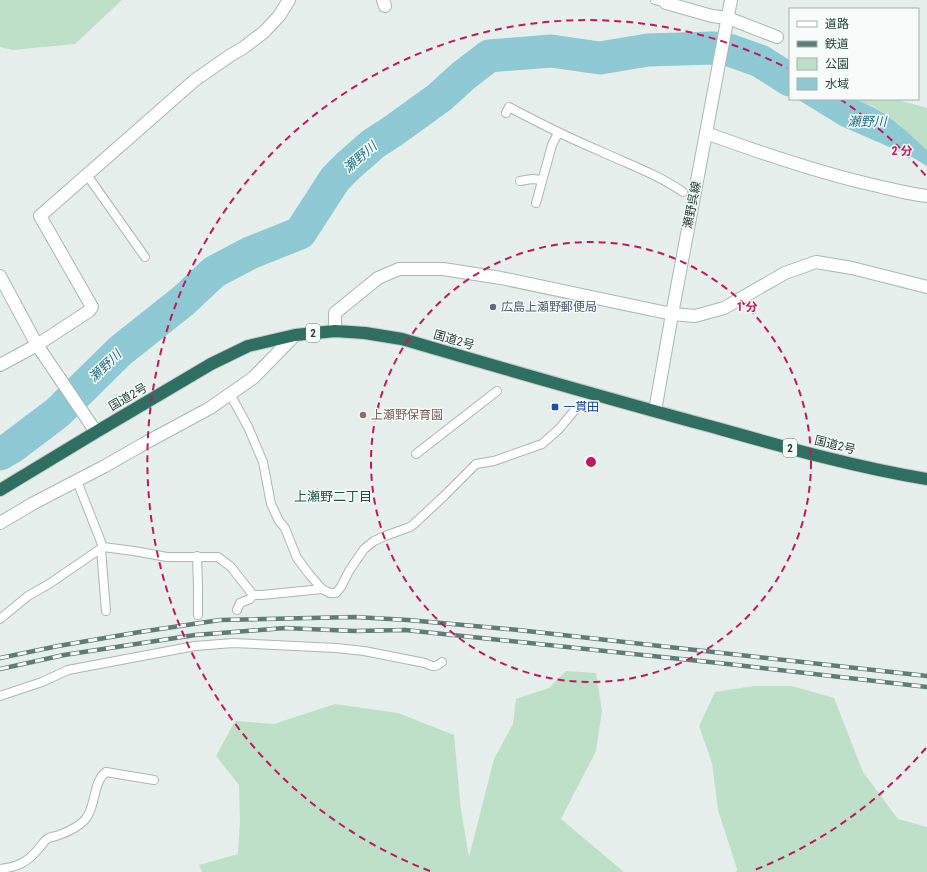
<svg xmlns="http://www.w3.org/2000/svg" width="927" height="872" viewBox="0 0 927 872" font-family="'Roboto Condensed','Noto Sans JP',sans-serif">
  <rect width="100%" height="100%" fill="#e6efeb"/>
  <g fill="#bfe0c8">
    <path d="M0 0H122L75 44 13 50 0 47Z"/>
    <path d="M849 99H895L927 108V150L900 125 873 106Z"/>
    <path d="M566 671 596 673 602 711 596 751 561 819 624 872H202L199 865 238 854 240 821 239 785 216 756 235 721 274 724 335 704 398 713 454 735 461 810 469 857 494 759 513 724 516 699 549 688Z"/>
    <path d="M754 686H792L834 698 863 772 898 819 927 827V872H736L737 869 718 810 712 763 699 726 715 692Z"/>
  </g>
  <path fill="#8ec9d4" d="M797 99C812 99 836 97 850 99 881 105 904 129 927 150V166L910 156 841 126Z"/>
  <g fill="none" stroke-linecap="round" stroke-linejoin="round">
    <path stroke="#8ec9d4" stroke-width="33" d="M0 454 12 447 57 413 120 351 183 301 214 272 250 253 300 233 335 179 349 165 373 144 393 131 440 97 463 76 489 56 551 51 600 58 648 50 714 48 729 50 760 61 790 80"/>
    <defs>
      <g id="lane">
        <path d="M655 0 666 3"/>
        <path d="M506 113 509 107C539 123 569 138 600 151 628 164 657 174 683 192"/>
        <path d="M87 175 145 257"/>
        <path d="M520 181 532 179 542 180"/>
        <path d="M536 203 552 145 558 133"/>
        <path d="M230 394 248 427 263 462 271 504 279 521 285 528 297 558 309 574 322 589 330 593H336L341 587 349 571 364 549 374 541 385 536 410 527 414 524 445 495 476 464 494 461 542 444 559 429 574 411"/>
        <path d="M416 454 497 391"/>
        <path d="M77 481 103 547"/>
        <path d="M101 549 106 611"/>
        <path d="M197 556 198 586V615"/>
        <path d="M237 610 240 603 250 599 253 595"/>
        <path d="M0 619 28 596 49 584 103 547 134 551 167 557H218L231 567 253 595H262L322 589"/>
        <path d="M0 696 42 682 68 670 195 646 233 643 336 648 364 651 425 663C433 667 435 668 442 662"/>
        <path d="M0 869C18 867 28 862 39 848 42 845 44 841 47 839 51 836 55 837 59 835 68 832 82 825 87 817 96 804 93 782 106 772L154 780"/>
      </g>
      <g id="street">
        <path d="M383 0 385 6"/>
        <path d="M666 0V3L712 16 728 18 777 37"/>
        <path d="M706 133C761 153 816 172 873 185 891 189 909 194 927 196"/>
        <path d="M0 276 37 345 0 365"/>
        <path d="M335 331V313L378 278 399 269H443L501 278 672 314 695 316 724 308 785 273 816 262 852 268 927 287"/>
        <path d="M96 432 37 345 89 311 92 307 40 216 195 80 231 55 243 48 264 32 279 16 289 0"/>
        <path d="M0 523 32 504 105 466 147 442 210 408 253 378 295 335"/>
      </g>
      <path id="secondary" d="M655 411 672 314 731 0"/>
      <path id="highway" d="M0 490 96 432 211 364 248 346 295 335 335 331 365 333 402 339C505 369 609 399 713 427 784 447 854 467 927 479"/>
    </defs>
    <use href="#lane" stroke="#a8b8b2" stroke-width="10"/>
    <use href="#street" stroke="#a8b8b2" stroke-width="14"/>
    <use href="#secondary" stroke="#a4bbb3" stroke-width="14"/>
    <use href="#highway" stroke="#c2cac8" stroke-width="14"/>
    <use href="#lane" stroke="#fff" stroke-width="8"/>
    <use href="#street" stroke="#fff" stroke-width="12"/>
    <use href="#secondary" stroke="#fff" stroke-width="12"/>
    <use href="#highway" stroke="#2f6f62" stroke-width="12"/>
    <defs>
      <g id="rail">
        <path d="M0 658 58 646 140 632 220 620 355 617 408 620 518 630 927 676"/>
        <path d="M0 669 64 655 195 635 285 628 354 631 405 630 728 664 927 687"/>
      </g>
    </defs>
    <use href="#rail" stroke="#5f7d75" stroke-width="4.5"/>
    <use href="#rail" stroke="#f7fbf9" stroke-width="3" stroke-dasharray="9" stroke-linecap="butt"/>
  </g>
  <g fill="none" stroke="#c2185b" stroke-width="2" stroke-dasharray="7 5">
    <circle cx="591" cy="462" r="220"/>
    <path d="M926 748A440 440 0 0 1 752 871M430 871A440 440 0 1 1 787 68M840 99A440 440 0 0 1 926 176"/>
  </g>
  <circle fill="#5c6f8a" stroke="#f7fbf9" stroke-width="1.5" cx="493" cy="307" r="4"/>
  <rect fill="#1a4fb4" stroke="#f7fbf9" stroke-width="1.5" x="551" y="403" width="8" height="8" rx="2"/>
  <circle fill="#8d6e63" stroke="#f7fbf9" stroke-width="1.5" cx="363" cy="415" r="4"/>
  <g text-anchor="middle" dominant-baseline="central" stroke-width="3" stroke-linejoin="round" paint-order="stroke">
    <g fill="#f7fbf9" stroke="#637a73" stroke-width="1">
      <rect x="306" y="324" width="14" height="18" rx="3"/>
      <rect x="783" y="439" width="14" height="18" rx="3"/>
    </g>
    <g font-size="11" font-weight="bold" fill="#24423a">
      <text x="313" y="333">2</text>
      <text x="790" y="448">2</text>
    </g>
    <g font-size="12" fill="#24423a" stroke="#f7fbf9">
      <text transform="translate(692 205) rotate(-79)">瀬野呉線</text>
      <text transform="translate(454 340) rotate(16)">国道2号</text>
      <text transform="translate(128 397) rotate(-30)">国道2号</text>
      <text transform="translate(835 445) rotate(14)">国道2号</text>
    </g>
    <g font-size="12" fill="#4e5e75" stroke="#f7fbf9" text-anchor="start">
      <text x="501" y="307">広島上瀬野郵便局</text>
    </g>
    <g font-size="12" fill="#164399" stroke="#f7fbf9" text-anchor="start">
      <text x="563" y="407">一貫田</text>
    </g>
    <g font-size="12" fill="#785e54" stroke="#f7fbf9" text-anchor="start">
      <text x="371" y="415">上瀬野保育園</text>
    </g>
    <g font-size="13" font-style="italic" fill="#1c6f80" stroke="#f7fbf9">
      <text x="867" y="121">瀬野川</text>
      <text transform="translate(360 157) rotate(-41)">瀬野川</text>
      <text transform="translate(105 366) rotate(-44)">瀬野川</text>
    </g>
    <g font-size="13" fill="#1f5548" stroke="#f7fbf9">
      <text x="333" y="496">上瀬野二丁目</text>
    </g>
  </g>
  <circle cx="591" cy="462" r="6" fill="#c2185b" stroke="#f7fbf9" stroke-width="2"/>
  <g font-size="12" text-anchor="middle" font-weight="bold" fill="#c2185b" stroke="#f7fbf9" stroke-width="3" stroke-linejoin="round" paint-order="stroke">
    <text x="902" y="155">2 分</text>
    <text x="747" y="311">1 分</text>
  </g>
  <rect x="789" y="8" width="130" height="92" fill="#f7fbf9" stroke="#a3b1ad"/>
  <rect x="797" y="21" width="20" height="6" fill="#ffffff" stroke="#a3b1ad"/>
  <text x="825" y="28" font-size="12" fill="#24423a">道路</text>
  <rect x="797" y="41" width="20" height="6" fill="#5f7d75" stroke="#a3b1ad"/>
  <text x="825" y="48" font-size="12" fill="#24423a">鉄道</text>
  <rect x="797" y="58" width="20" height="12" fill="#bfe0c8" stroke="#a3b1ad"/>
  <text x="825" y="68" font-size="12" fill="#24423a">公園</text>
  <rect x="797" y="78" width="20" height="12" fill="#8ec9d4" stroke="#a3b1ad"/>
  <text x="825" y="88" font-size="12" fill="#24423a">水域</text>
</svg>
